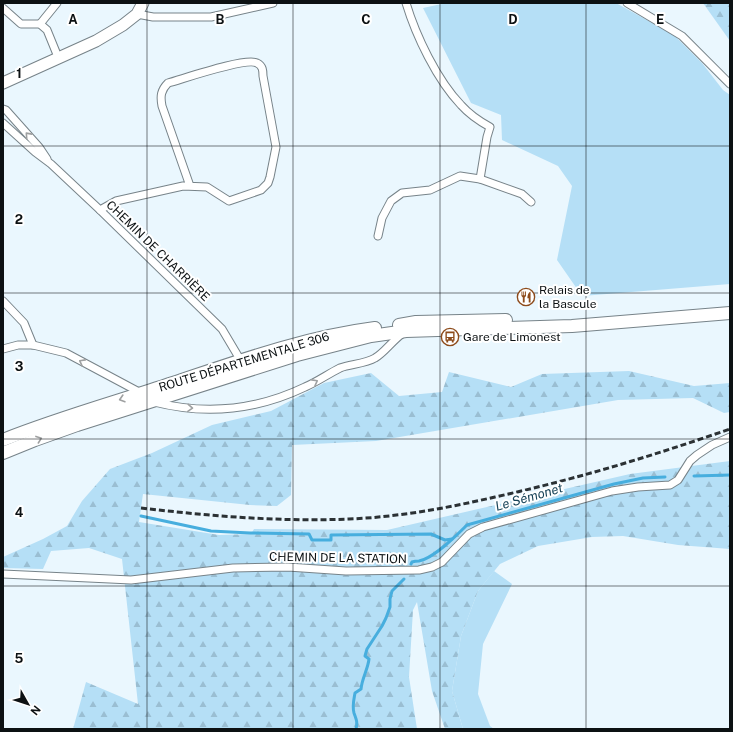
<svg xmlns="http://www.w3.org/2000/svg" width="733" height="732" viewBox="0 0 733 732" font-family="'Public Sans',sans-serif">
  <defs>
    <pattern id="forest-firs" width="22" height="20" patternUnits="userSpaceOnUse"><rect width="22" height="20" fill="#b5dff6"/><path d="M5 1l3.5 6h-7zM16 11l3.5 6h-7z" fill="#9abed2"/></pattern>
  </defs>
  <rect width="100%" height="100%" fill="#eaf7fe"/>
  <g fill="#b5dff6">
    <path d="M446 3H616L674 35 702 63 723 90 730 95V284L582 296 557 260 572 186 558 166 502 140 501 115 471 103 423 8Z"/>
    <path d="M494 571 512 584 483 644 478 694 490 726 494 729H463L452 691 461 636 478 591Z"/>
  </g>
  <g fill="url(#forest-firs)">
    <path d="M703 3H730V41Z"/>
    <path d="M629 371 694 386 730 383V412L724 413 693 398 618 400 376 441 292 445 291 495 277 506 250 505 143 494 139 522 219 535 251 534 254 529 387 530 630 474 730 461V549L678 545 623 536 592 537 538 546 500 564 478 591 461 636 452 691 463 729H445L432 691 417 602 413 610 409 677 417 729H73L86 682 138 704 122 559 89 548 51 551 43 569 3 568V557L43 539 67 526 82 501 110 469 152 453 212 425 271 411 324 383 371 373 399 396 442 392 449 372 511 387 542 374Z"/>
  </g>
  <g fill="none" stroke-linecap="round" stroke-linejoin="round">
    <g stroke="#47aede" stroke-width="3">
      <path d="M694 476 730 475"/>
      <path d="M141 516 211 531 250 533 309 534 312 540H331V535L431 534 445 540 452 539"/>
      <path d="M411 564 412 562C415 561 417 561 419 561 434 558 456 536 467 525L614 484 643 478 665 477"/>
      <path d="M356 729C358 722 356 719 354 713 352 706 354 699 355 693L361 689C362 678 368 669 369 659L365 656 367 649 382 626 386 618 390 607V599L392 591 404 579"/>
    </g>
    <defs>
      <g id="street">
        <path d="M406 3C416 36 437 80 461 105 469 114 479 121 490 127L487 137 480 179"/>
        <path d="M627 3 682 36 730 84"/>
        <path d="M3 8 21 24H40L47 30 58 57"/>
        <path d="M137 14 153 17H211L273 3"/>
        <path d="M40 24 57 3"/>
        <path d="M3 109 6 110 39 147 47 159"/>
        <path d="M3 123 35 152 51 164 100 210 222 329 241 361"/>
        <path d="M100 210 116 201 183 186 207 187 229 201 261 190 268 183 270 177 276 147 263 76C263 71 263 66 257 63 246 57 183 79 168 83 161 90 160 96 162 106L190 186"/>
        <path d="M378 236 382 218 391 201 402 193 430 190 460 176 480 179 522 194 531 202"/>
        <path d="M3 301 24 323 33 345"/>
        <path d="M3 349 18 345H33L66 353 141 393"/>
        <path d="M154 402C205 415 257 410 305 387 317 382 328 374 340 368 350 364 365 364 375 358 384 353 392 341 402 334"/>
        <path d="M3 574 131 580 233 568 288 567 346 571 419 570 432 567 442 562 469 534 483 527 612 491 638 487 670 485 678 480 690 461 697 455 712 445 730 437"/>
      </g>
      <path id="secondary" d="M3 83 96 41 123 25 137 14 143 3"/>
      <g id="primary">
        <path d="M399 325 416 322 506 320"/>
        <path d="M3 440C58 418 116 402 173 383 239 361 305 337 375 328"/>
        <path d="M3 453 35 440 77 425 297 355 371 336 406 331 572 326 730 313"/>
      </g>
    </defs>
    <use href="#street" stroke="#778389" stroke-width="9"/>
    <use href="#secondary" stroke="#778389" stroke-width="13"/>
    <use href="#primary" stroke="#778389" stroke-width="14"/>
    <use href="#street" stroke="#fff" stroke-width="7"/>
    <use href="#secondary" stroke="#fff" stroke-width="11"/>
    <use href="#primary" stroke="#fff" stroke-width="12"/>
    <path stroke="#2b3134" stroke-width="3" stroke-dasharray="6 3" stroke-linecap="butt" d="M141 508C210 516 280 522 349 519 399 517 447 508 495 497 577 479 652 456 730 429"/>
  </g>
  <defs><path id="oneway-chevron" d="M-2-3.5L2.5 0L-2 3.5" fill="none" stroke-width="1.6" stroke-linecap="round" stroke-linejoin="round"/></defs>
  <g stroke="#9ea0a1">
    <use href="#oneway-chevron" transform="translate(28 135) rotate(-132)"/>
    <use href="#oneway-chevron" transform="translate(82 362) rotate(-152)"/>
    <use href="#oneway-chevron" transform="translate(315 382) rotate(-28)"/>
    <use href="#oneway-chevron" transform="translate(122 399) rotate(163)"/>
    <use href="#oneway-chevron" transform="translate(190 408) rotate(4)"/>
    <use href="#oneway-chevron" transform="translate(39 439) rotate(-20)"/>
  </g>
  <path fill="none" stroke="#0c1113" stroke-width="1" stroke-opacity="0.55" d="M147 3V729M293 3V729M440 3V729M586 3V729M3 146H730M3 293H730M3 439H730M3 586H730"/>
  <defs>
    <symbol id="restaurant-ring" viewBox="-11 -11 22 22"><circle r="9.5" fill="#fff" stroke="#8d4b1b" stroke-width="1.5"/><path d="M-5-6h1v4h1v-4h1v4h1v-4h1v5L-1.5 .5V6h-2V.5L-5-1ZM5-6V6H3V1.5H1.5Q1.5-4 5-6Z" fill="#8d4b1b"/></symbol>
    <symbol id="bus-ring" viewBox="-11 -11 22 22"><circle r="9.5" fill="#fff" stroke="#8d4b1b" stroke-width="1.5"/><path d="M-5-6H5V4H4V6H2V4H-2V6H-4V4H-5ZM-3.5-4V0h7V-4ZM-3.5 1.2v1.5H-2V1.2ZM2 1.2v1.5H3.5V1.2Z" fill="#8d4b1b"/></symbol>
  </defs>
  <g fill-rule="evenodd">
    <use href="#restaurant-ring" x="516" y="287" width="20" height="20"/>
    <use href="#bus-ring" x="440" y="327" width="20" height="20"/>
  </g>
  <g text-anchor="middle" dominant-baseline="central" stroke-width="4" stroke-linejoin="round" paint-order="stroke">
    <g font-size="12" fill="#0c1113" stroke="#fff">
      <text transform="translate(158 251) rotate(44)">CHEMIN DE CHARRIÈRE</text>
      <text transform="translate(244 362) rotate(-17)">ROUTE DÉPARTEMENTALE 306</text>
      <text transform="translate(338 558) rotate(1)">CHEMIN DE LA STATION</text>
    </g>
    <g font-size="12" fill="#0c1113" stroke="#fff" text-anchor="start">
      <text x="539" y="290">Relais de<tspan x="539" dy="14">la Bascule</tspan></text>
      <text x="463" y="337">Gare de Limonest</text>
    </g>
    <g font-size="13" font-style="italic" fill="#184358" stroke="#fff">
      <text transform="translate(529 497) rotate(-16)">Le Sémonet</text>
    </g>
  </g>
  <g font-size="13" text-anchor="middle" font-weight="bold" fill="#0c1113" stroke="#fff" stroke-width="4" stroke-linejoin="round" paint-order="stroke">
    <text x="73" y="24">A</text>
    <text x="220" y="24">B</text>
    <text x="366" y="24">C</text>
    <text x="513" y="24">D</text>
    <text x="660" y="24">E</text>
    <text x="19" y="78">1</text>
    <text x="19" y="224">2</text>
    <text x="19" y="371">3</text>
    <text x="19" y="517">4</text>
    <text x="19" y="663">5</text>
  </g>
  <rect width="733" height="732" fill="none" stroke="#0c1113" stroke-width="8"/>
  <g transform="translate(28 704) rotate(129)" stroke="#ffffff" stroke-width="3" paint-order="stroke">
  <path d="M0-3L7 15L0 10L-7 15Z" fill="#0c1113"/>
  <text y="-6" font-size="11" font-weight="bold" text-anchor="middle" fill="#0c1113">N</text>
  </g>
</svg>
